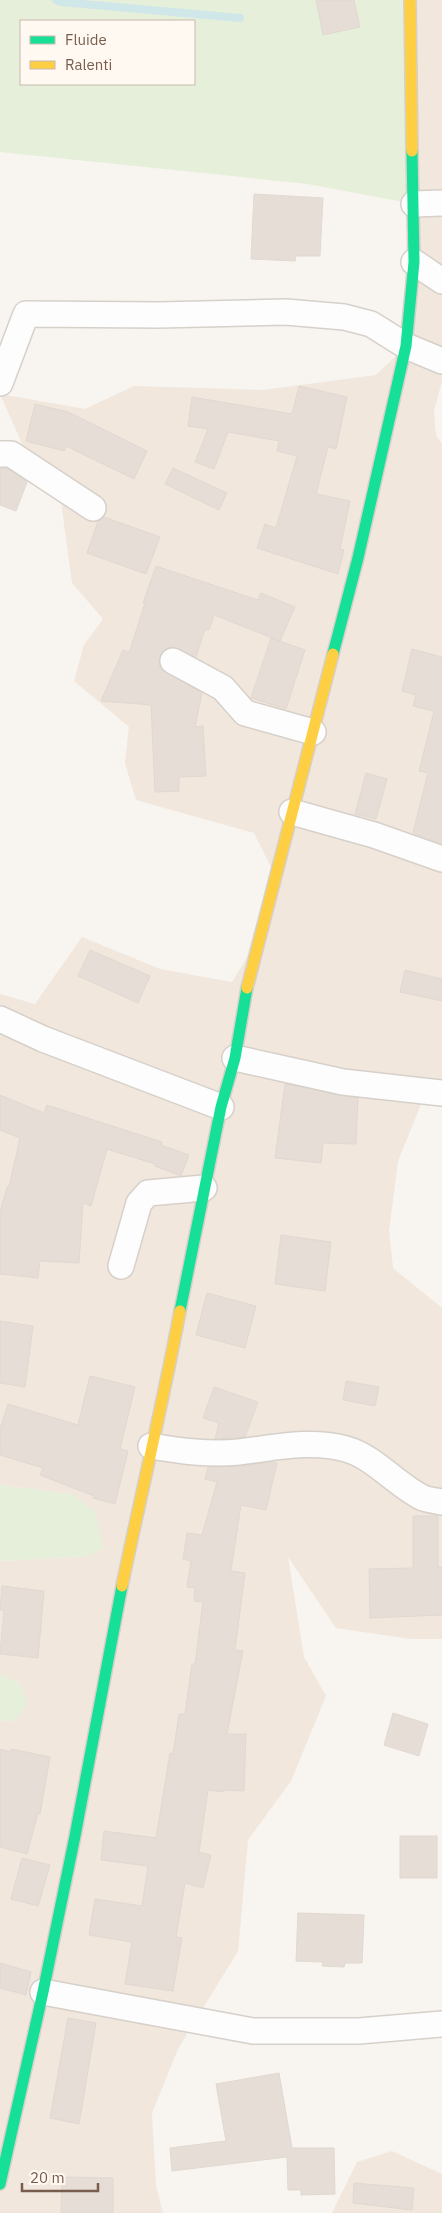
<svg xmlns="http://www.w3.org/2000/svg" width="442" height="2213" viewBox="0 0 442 2213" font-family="'IBM Plex Sans',sans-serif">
  <rect width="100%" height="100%" fill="#f8f4ef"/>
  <g fill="#f1e7dd">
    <path d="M410 0H442V381L434 411 436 435 442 444V1080L426 1092 398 1161 389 1231 393 1268 442 1308V1639H411L336 1628 288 1557 304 1657 326 1696 291 1781 248 1840 238 1951 178 2049 152 2113 156 2186 163 2213H0V1721L16 1720 22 1685 0 1674V1561L88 1556 71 1494 0 1485V994L35 1004 82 937 160 969 232 982 246 959 272 869 254 833 136 800 125 763 129 727 74 681 84 645 103 619 72 583 60 494 36 475 0 394 85 409 134 386 263 390 376 375 406 346Z"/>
    <path d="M392 2151 442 2174V2213H332L357 2162Z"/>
  </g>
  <g fill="#e6efda" fill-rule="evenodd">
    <path d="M0 0H410L414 204 308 184 0 152ZM21 21H194V84H21Z"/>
    <path d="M0 1485 71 1494 95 1511 104 1548 88 1556 0 1561Z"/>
    <path d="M0 1674 22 1685 27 1704 16 1720 0 1721Z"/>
  </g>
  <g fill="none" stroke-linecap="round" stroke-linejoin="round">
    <path stroke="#d0e7e9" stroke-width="8" d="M56 0 61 2 240 18"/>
  </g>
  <g fill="#e5ddd6" stroke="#e1d8d1">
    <path d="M316 0H354L360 27 323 35Z"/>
    <path d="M254 194 323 198 320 256H296L295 261 251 259Z"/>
    <path d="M299 386 347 397 336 449 328 447 316 494 350 501 340 549 344 550 338 574 257 548 265 524 276 528 297 456 277 451 279 441 228 432 214 469 195 462 208 429 188 426 192 397 292 414Z"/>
    <path d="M35 404 68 412 147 451 134 479 66 446 64 451 26 441Z"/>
    <path d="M0 468H7L27 482 16 511 0 505Z"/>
    <path d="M173 468 227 493 219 510 165 484Z"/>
    <path d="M104 517 160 537 146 574 87 553 98 521Z"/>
    <path d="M156 566 258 600 261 593 295 607 280 641 214 615 209 630 205 629 196 657 173 647 166 649 161 654 159 661 161 669 202 693 195 727 203 726 206 776 179 777V791L155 792 151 705 101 701 123 650 129 653 145 603H143Z"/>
    <path d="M271 638 305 650 286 709 251 698Z"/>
    <path d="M412 649 442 657V844L413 833 428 773 419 771 434 711 413 706 416 695 402 691Z"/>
    <path d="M366 773 387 779 376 819 355 814Z"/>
    <path d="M90 950 150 976 138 1003 78 976Z"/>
    <path d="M405 970 442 979V1001L400 992Z"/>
    <path d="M285 1084 358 1098 356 1144 323 1143 321 1163 275 1158Z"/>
    <path d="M0 1095 44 1113 47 1105 162 1142 161 1145 189 1155 181 1176 155 1166V1164L107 1149 91 1206 83 1203 79 1263 40 1261 38 1278 0 1274V1212L7 1187H9L20 1138 0 1130Z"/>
    <path d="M281 1235 331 1242 325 1291 275 1284Z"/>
    <path d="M207 1293 256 1306 245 1348 196 1335Z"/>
    <path d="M0 1321 33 1326 25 1387 0 1383Z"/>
    <path d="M90 1376 135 1387 120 1449 128 1451 115 1504 93 1498 94 1496 40 1475 43 1468 0 1455V1429L8 1404 78 1425Z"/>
    <path d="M346 1381 379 1387 375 1406 343 1400Z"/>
    <path d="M214 1387 258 1402 245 1437 215 1439 219 1423 203 1418Z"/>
    <path d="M272 1462 277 1463 266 1510 241 1505 231 1571 245 1573 235 1650 243 1651 227 1734H246L244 1791 223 1790V1792L208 1790 199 1852 211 1855 203 1888 185 1883 176 1937 182 1938 173 1991 125 1984 132 1942 89 1935 95 1899 142 1906 148 1866 101 1860 104 1831 156 1838 170 1753 173 1754 179 1714H185L192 1664H195L203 1602 194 1601 195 1588 187 1587 191 1561 183 1559 187 1533 202 1535 217 1482 205 1479 208 1467 240 1466Z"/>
    <path d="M413 1516H438V1567H442V1615L370 1618 369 1569 413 1568Z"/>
    <path d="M2 1586 44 1591 38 1658 0 1654 4 1610H0Z"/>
    <path d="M393 1713 428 1724 419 1756 384 1745Z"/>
    <path d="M0 1749 11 1752V1749L50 1757 40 1814 38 1813 27 1854 0 1847Z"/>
    <rect x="400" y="1836" width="37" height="42"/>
    <path d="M22 1858 50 1865 38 1906 11 1899Z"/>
    <path d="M298 1913 364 1915 362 1963H345L344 1967 322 1966 323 1962 296 1961Z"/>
    <path d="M0 1963 31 1972 26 1995 0 1988Z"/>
    <path d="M68 2018 96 2023 79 2124 50 2118Z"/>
    <path d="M279 2073 292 2148H334L335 2194 301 2195V2190H288L287 2157 172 2171 170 2148 226 2141 216 2084Z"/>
    <path d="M62 2177 113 2178V2213H61Z"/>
    <path d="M354 2183 414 2188 412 2210 353 2203Z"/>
  </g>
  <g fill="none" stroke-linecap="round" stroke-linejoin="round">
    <defs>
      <g id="street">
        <path d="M414 204 442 203"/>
        <path d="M414 262 442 281"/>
        <path d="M0 383 26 314 159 315 286 312 344 317 371 324 406 346 442 361"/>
        <path d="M0 454H11L93 508"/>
        <path d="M173 661 223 688 245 713 313 732"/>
        <path d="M292 812 374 835 442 859"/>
        <path d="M0 1019 43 1039 221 1107"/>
        <path d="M235 1058 343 1082 442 1093"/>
        <path d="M121 1266 139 1203 148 1193 204 1188"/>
        <path d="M151 1446C180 1451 209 1455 239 1452 273 1448 311 1439 346 1449 375 1457 396 1485 423 1498 429 1500 436 1501 442 1502"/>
        <path d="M43 1992 253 2031H359L442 2024"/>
      </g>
      <g id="fast">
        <path d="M333 654 358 558 406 346 414 262 412 151"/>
        <path d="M180 1311 221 1107 235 1058 247 988"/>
        <path d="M0 2184 43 1992 75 1836 122 1586"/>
      </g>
      <g id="slow">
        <path d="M410 0 412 151"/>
        <path d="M247 988 333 654"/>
        <path d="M122 1586C141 1494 163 1403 180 1311"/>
      </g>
    </defs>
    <use href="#street" stroke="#d6d0ca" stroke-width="28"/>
    <use href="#fast" stroke="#d6d0ca" stroke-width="14"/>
    <use href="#slow" stroke="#d6d0ca" stroke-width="14"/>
    <use href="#street" stroke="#fefdfd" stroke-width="25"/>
    <use href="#fast" stroke="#16e098" stroke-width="11"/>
    <use href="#slow" stroke="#ffcf43" stroke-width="11"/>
  </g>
  <rect x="20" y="20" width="175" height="65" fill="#fff9f2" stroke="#c9bab0"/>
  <rect x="30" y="36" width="25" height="8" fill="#16e098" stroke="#c9bab0"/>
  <text x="65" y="45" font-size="15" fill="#785c4d">Fluide</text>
  <rect x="30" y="61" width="25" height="8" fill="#ffcf43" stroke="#c9bab0"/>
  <text x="65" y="70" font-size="15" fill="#785c4d">Ralenti</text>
  <path d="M22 2183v8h76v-8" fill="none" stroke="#785c4d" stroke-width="2.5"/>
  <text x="30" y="2183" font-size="15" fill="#785c4d" stroke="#fff9f2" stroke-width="4" paint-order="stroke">20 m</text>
</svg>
